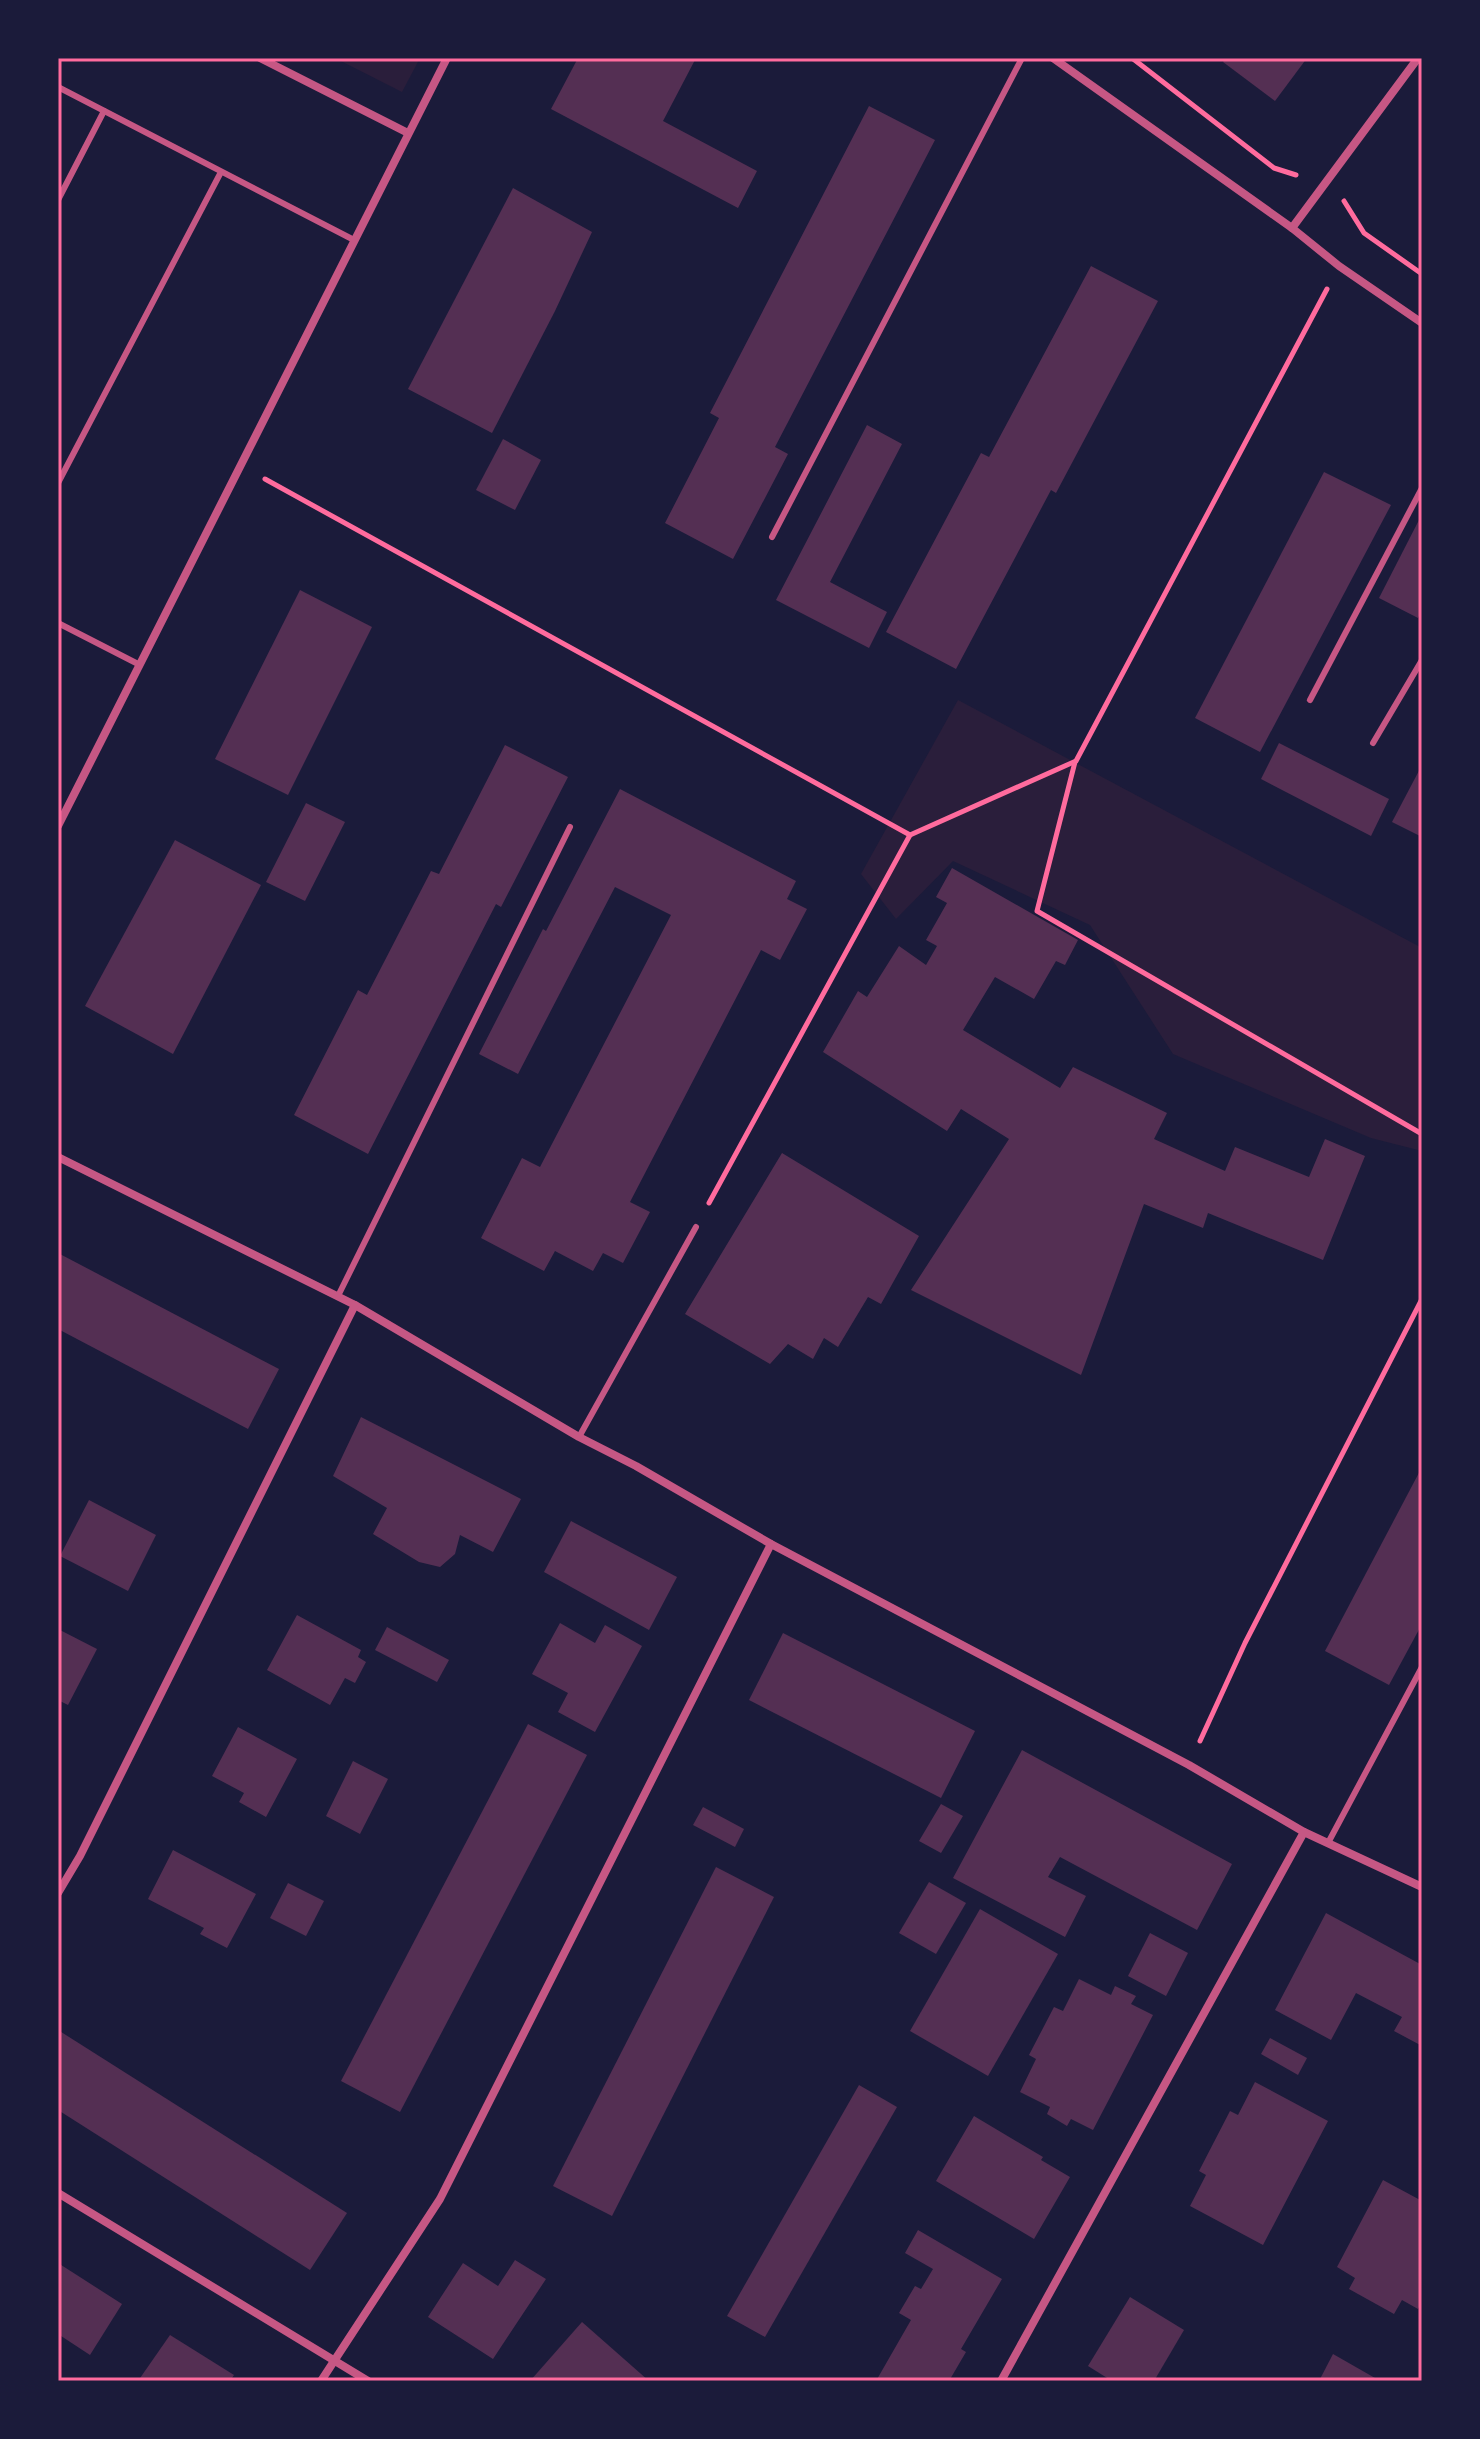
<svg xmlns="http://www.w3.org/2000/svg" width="1480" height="2439" viewBox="0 0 1480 2439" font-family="'Open Sans',sans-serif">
  <rect width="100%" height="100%" fill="#1b1b3a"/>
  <g fill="#2a1e3b">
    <path d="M335 58H420L402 92Z"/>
    <path d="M958 700 1422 948V1151L1371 1138 1173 1054 1090 925 953 861 896 919 861 874Z"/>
  </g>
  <g fill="#542f53">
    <path d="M578 58H696L663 121 757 171 738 208 551 109Z"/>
    <path d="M1226 58H1307L1275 101 1223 62Z"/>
    <path d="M869 106 935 140 775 447 788 454 733 559 665 523 719 418 710 413Z"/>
    <path d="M513 188 592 232 555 311 492 433 408 389Z"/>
    <path d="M1091 266 1158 301 1056 493 1051 490 956 669 886 632 981 453 989 457Z"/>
    <path d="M867 425 902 444 830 582 887 612 869 648 776 600Z"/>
    <path d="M503 439 541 460 515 510 476 490Z"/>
    <path d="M1324 472 1391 505 1260 752 1195 718Z"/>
    <path d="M1419 520 1422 522V610L1418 618 1379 598Z"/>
    <path d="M300 590 372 627 288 795 215 759Z"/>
    <path d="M1279 743 1389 799 1371 836 1261 779Z"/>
    <path d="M505 745 568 777 501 907 496 904 368 1154 294 1115 358 990 367 995 431 871 439 874Z"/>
    <path d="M1422 765V837L1392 822Z"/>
    <path d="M620 789 796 881 787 899 807 909 780 960 761 950 630 1202 650 1212 623 1263 603 1253 593 1271 555 1251 544 1271 481 1238 522 1158 540 1167 671 915 615 887 518 1074 479 1054 543 929 546 931Z"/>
    <path d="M306 803 345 822 305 901 266 882Z"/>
    <path d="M175 840 261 885 173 1054 85 1006Z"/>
    <path d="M952 868 1078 940 1065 965 1056 961 1034 999 995 977 963 1030 1060 1088 1073 1067 1167 1113 1154 1139 1225 1171 1235 1147 1309 1177 1325 1139 1365 1156 1323 1260 1208 1213 1203 1228 1144 1204 1081 1375 911 1290 1009 1139 961 1109 947 1131 823 1052 858 991 867 997 899 946 926 965 937 946 926 940 947 903 936 897Z"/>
    <path d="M782 1153 919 1236 881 1304 868 1297 838 1347 824 1338 813 1359 788 1344 770 1364 685 1314Z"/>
    <path d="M58 1253 279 1369 248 1429 58 1329Z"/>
    <path d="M361 1417 521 1499 493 1552 460 1535 455 1554 440 1567 419 1562 373 1534 387 1508 333 1476Z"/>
    <path d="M1422 1467V1624L1389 1685 1325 1651Z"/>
    <path d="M89 1500 156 1535 128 1591 60 1556Z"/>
    <path d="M571 1521 677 1577 649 1630 544 1572Z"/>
    <path d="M297 1615 361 1650 358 1657 366 1662 355 1683 345 1678 330 1705 267 1670Z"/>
    <path d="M560 1623 595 1643 605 1625 642 1646 595 1732 558 1712 568 1693 532 1674Z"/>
    <path d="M387 1627 449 1660 437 1682 375 1650Z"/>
    <path d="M58 1629 97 1649 68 1705 58 1700Z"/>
    <path d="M783 1633 975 1731 941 1798 749 1700Z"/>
    <path d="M528 1724 587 1755 400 2112 341 2081Z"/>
    <path d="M238 1727 297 1759 266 1817 239 1802 244 1793 212 1776Z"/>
    <path d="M1022 1750 1232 1864 1197 1930 1060 1857 1048 1877 1086 1896 1065 1937 953 1878Z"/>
    <path d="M353 1761 388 1779 360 1834 326 1816Z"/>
    <path d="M941 1804 963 1816 941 1853 919 1841Z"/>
    <path d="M703 1807 744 1829 735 1847 693 1825Z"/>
    <path d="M173 1850 256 1894 227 1948 200 1934 204 1928 148 1899Z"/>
    <path d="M716 1867 774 1897 612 2216 553 2186Z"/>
    <path d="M929 1882 966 1903 936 1954 899 1933Z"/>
    <path d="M288 1883 324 1901 306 1936 270 1918Z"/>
    <path d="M980 1909 1058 1954 988 2076 910 2031Z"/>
    <path d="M1326 1913 1422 1965V2046L1394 2031 1402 2017 1356 1993 1331 2040 1275 2010Z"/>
    <path d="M1150 1933 1188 1953 1166 1996 1128 1976Z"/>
    <path d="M1079 1979 1111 1995 1115 1986 1136 1996 1131 2004 1153 2015 1093 2130 1071 2119 1067 2126 1047 2114 1050 2107 1020 2092 1036 2059 1029 2055 1054 2007 1063 2011Z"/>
    <path d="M58 2030 347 2213 310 2270 58 2110Z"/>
    <path d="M1270 2038 1307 2058 1298 2075 1261 2054Z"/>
    <path d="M1255 2082 1328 2121 1263 2245 1190 2206 1206 2175 1199 2171 1230 2111 1238 2115Z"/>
    <path d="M859 2085 897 2107 765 2337 727 2316Z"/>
    <path d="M974 2116 1043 2157 1041 2160 1070 2177 1034 2239 936 2181Z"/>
    <path d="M1383 2180 1422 2201V2302L1418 2309 1402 2300 1394 2314 1349 2289 1355 2278 1337 2267Z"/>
    <path d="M918 2230 1002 2279 961 2349 966 2352 949 2381H876L911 2320 899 2313 915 2286 921 2289 933 2269 905 2253Z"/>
    <path d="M515 2260 546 2279 493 2359 428 2317 463 2263 498 2286Z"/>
    <path d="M58 2263 122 2304 90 2355 58 2334Z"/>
    <path d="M1130 2297 1184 2330 1154 2381H1112L1088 2366Z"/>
    <path d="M582 2322 649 2381H530Z"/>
    <path d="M170 2335 234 2375 230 2381H138Z"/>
    <path d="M1333 2354 1375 2378 1373 2381H1319Z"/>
  </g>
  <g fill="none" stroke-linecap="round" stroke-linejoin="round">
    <g stroke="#ff6b9d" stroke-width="5">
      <path d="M1132 58 1274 168 1296 175"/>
      <path d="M1344 201 1364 233 1422 274"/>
      <path d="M265 479 910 835 1076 761 1327 289"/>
      <path d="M1075 762 1037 911 1422 1134"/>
      <path d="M709 1203 910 835"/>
      <path d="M1200 1741 1245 1643 1422 1299"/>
    </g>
    <g stroke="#c65784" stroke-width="6">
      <path d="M58 87 354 240"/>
      <path d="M58 200 104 111"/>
      <path d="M58 483 221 172"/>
      <path d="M772 537 1022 58"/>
      <path d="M58 623 140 665"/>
      <path d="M1310 700 1422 488"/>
      <path d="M1373 743 1422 660"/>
      <path d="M338 1296 570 827"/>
      <path d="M579 1437 696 1227"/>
      <path d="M1328 1843 1422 1667"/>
    </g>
    <g stroke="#c65784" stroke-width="8">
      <path d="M260 58 408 133"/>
      <path d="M1053 58 1292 228 1339 266 1422 323"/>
      <path d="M1292 228 1418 58"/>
      <path d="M58 826 447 58"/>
      <path d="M58 1157 355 1305 579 1437 636 1466 771 1544 1189 1765 1304 1832 1422 1887"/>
      <path d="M58 1893 80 1856 355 1305"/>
      <path d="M58 2193 368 2381"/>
      <path d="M321 2381 440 2199 771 1544"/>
      <path d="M1001 2381 1304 1832"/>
    </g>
  </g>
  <rect width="1480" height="2439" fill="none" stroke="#1b1b3a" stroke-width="120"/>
  <rect x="60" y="60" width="1360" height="2319" fill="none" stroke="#ff6b9d" stroke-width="3"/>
</svg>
